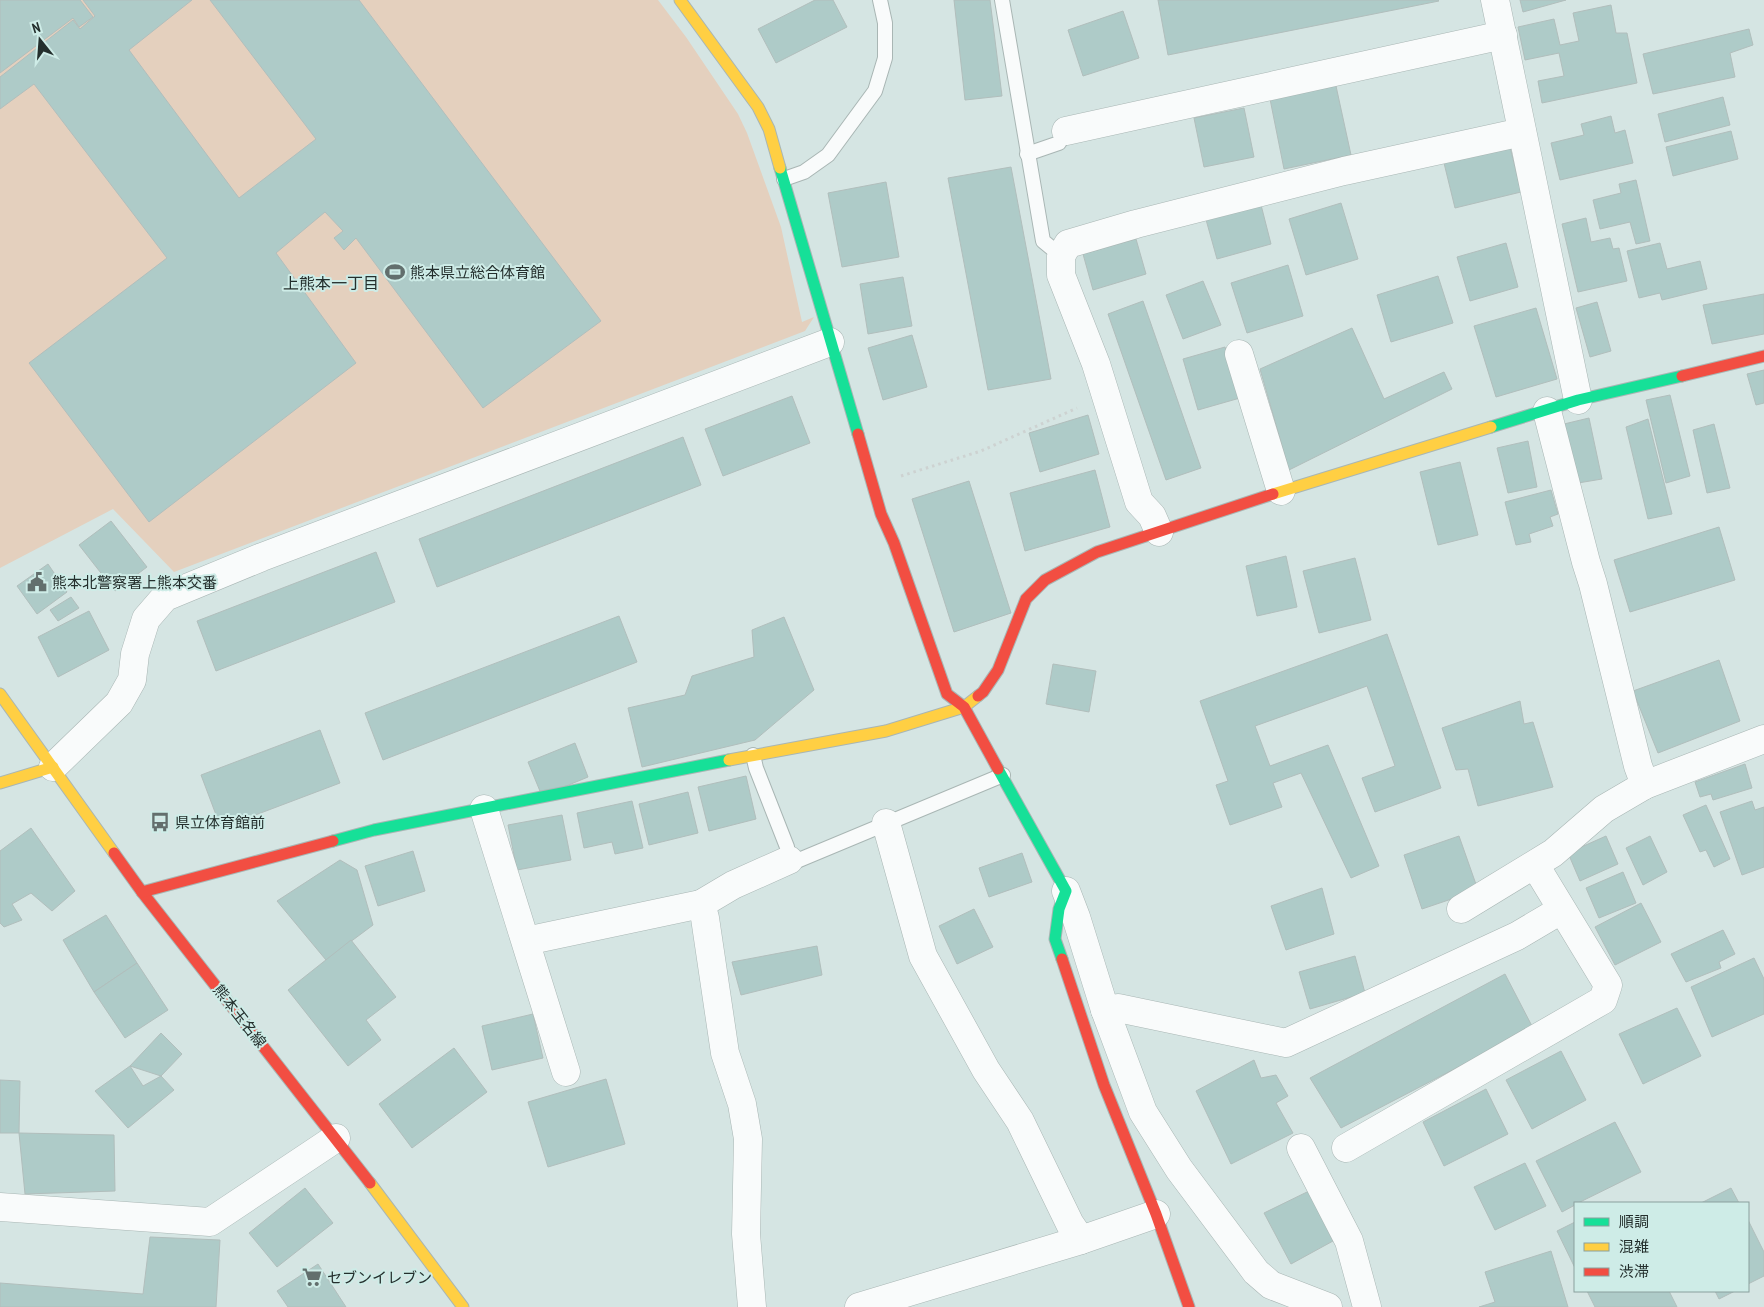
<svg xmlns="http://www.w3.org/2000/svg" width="1764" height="1307" viewBox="0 0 1764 1307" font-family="'PT Sans Narrow','Noto Sans JP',sans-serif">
  <rect width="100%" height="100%" fill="#d5e5e3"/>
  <path fill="#e4d0be" d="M0 0H658L686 37 738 114 747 133 781 227 802 322 814 317 805 331 174 572 113 509 0 568Z"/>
  <g fill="#aecbc8" stroke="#b1bebc">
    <path d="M0 0H80L93 17 79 27 73 18 0 73Z"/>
    <path d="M83 0H192L129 50 239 198 316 139 210 0H359L601 321 483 408 356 238 344 250 334 238 343 231 325 212 276 253 356 363 149 522 29 363 167 258 34 84 0 109V77L73 20 80 29 95 16Z"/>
    <path d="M815 0H833L847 27 776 63 758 29Z"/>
    <path d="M954 0H990L1002 96 965 100Z"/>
    <path d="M1158 0H1438L1439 1 1168 55Z"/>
    <path d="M1520 0H1566L1523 12Z"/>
    <path d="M1611 5 1616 33H1627L1637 83 1542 103 1538 81 1564 76 1559 53 1525 60 1518 27 1554 19 1560 45 1579 41 1573 13Z"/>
    <path d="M1123 11 1139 58 1083 76 1068 30Z"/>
    <path d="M1749 29 1753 45 1730 53 1735 77 1653 94 1643 54Z"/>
    <path d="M1336 86 1351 155 1284 169 1270 99Z"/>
    <path d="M1723 97 1730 125 1665 142 1658 114Z"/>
    <path d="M1244 108 1254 157 1204 167 1194 118Z"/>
    <path d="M1611 116 1615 133 1625 130 1633 163 1560 180 1551 143 1584 135 1581 124Z"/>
    <path d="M1731 131 1738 159 1673 176 1666 147Z"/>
    <path d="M1510 147 1521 192 1455 208 1444 163Z"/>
    <path d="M1011 167 1051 379 988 390 948 178Z"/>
    <path d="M1636 180 1650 241 1636 244 1630 222 1600 229 1593 200 1621 193 1619 184Z"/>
    <path d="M886 182 899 257 842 267 828 193Z"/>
    <path d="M1260 201 1271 244 1217 259 1205 216Z"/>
    <path d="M1341 203 1358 259 1306 275 1289 219Z"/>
    <path d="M1586 218 1591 242 1610 238 1613 249 1619 248 1627 281 1578 292 1562 224Z"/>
    <path d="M1136 239 1146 274 1093 290 1083 254Z"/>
    <path d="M1506 243 1518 287 1470 301 1457 257Z"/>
    <path d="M1660 243 1667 269 1700 261 1707 289 1662 300 1660 293 1639 298 1627 251Z"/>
    <path d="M1288 265 1303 316 1247 333 1231 283Z"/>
    <path d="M1438 276 1453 323 1391 342 1377 295Z"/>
    <path d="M903 277 912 326 868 334 860 284Z"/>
    <path d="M1203 281 1221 325 1183 339 1166 295Z"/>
    <path d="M1764 294V334L1712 344 1703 305Z"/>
    <path d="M1143 301 1201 468 1166 480 1108 314Z"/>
    <path d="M1597 302 1611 351 1590 357 1576 308Z"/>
    <path d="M1536 308 1557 379 1496 397 1474 326Z"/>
    <path d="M1352 328 1384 399 1444 372 1452 389 1289 470 1260 369Z"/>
    <path d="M912 335 927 387 883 400 868 348Z"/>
    <path d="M1225 347 1240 398 1198 410 1183 359Z"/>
    <path d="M1764 370V403L1756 405 1747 374Z"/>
    <path d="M1670 395 1690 476 1666 483 1646 400Z"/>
    <path d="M792 396 810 443 723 476 705 429Z"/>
    <path d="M1088 415 1099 454 1040 472 1029 433Z"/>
    <path d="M1589 418 1602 479 1578 483 1564 424Z"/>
    <path d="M1648 419 1672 514 1648 519 1626 427Z"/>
    <path d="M1714 424 1730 488 1707 493 1693 430Z"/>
    <path d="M683 437 701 485 437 587 419 539Z"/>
    <path d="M1528 441 1537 487 1508 493 1497 448Z"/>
    <path d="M1460 462 1478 535 1438 545 1420 472Z"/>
    <path d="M1095 470 1110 527 1025 551 1010 493Z"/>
    <path d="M969 481 1011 613 954 632 912 499Z"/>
    <path d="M1551 490 1558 514 1550 517 1553 526 1529 534 1531 542 1516 545 1505 502Z"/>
    <path d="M111 521 147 567 115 591 79 545Z"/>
    <path d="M1719 527 1735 580 1630 612 1614 560Z"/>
    <path d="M376 552 395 602 216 671 197 621Z"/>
    <path d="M1286 556 1297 607 1257 616 1246 566Z"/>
    <path d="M1355 558 1371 620 1319 633 1303 571Z"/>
    <path d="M48 564 67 592 37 614 17 586Z"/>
    <path d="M71 597 79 608 58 621 50 610Z"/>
    <path d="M89 611 109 650 58 677 38 637Z"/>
    <path d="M619 616 637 662 383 760 365 713Z"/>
    <path d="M784 617 814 690 755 740 642 767 628 708 685 695 692 676 754 657 752 630Z"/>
    <path d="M1387 634 1441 788 1375 812 1362 778 1395 766 1367 686 1255 726 1270 766 1328 745 1379 866 1351 878 1301 773 1273 783 1282 807 1230 825 1216 785 1228 781 1200 701Z"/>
    <path d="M1719 660 1740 721 1658 753 1633 691Z"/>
    <path d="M1053 664 1096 671 1089 712 1046 704Z"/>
    <path d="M1520 701 1524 724 1533 722 1553 787 1478 806 1468 769 1456 770 1442 728Z"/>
    <path d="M320 730 340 783 221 828 201 775Z"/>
    <path d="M575 743 588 777 542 796 528 762Z"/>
    <path d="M1745 764 1752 788 1713 800 1711 794 1700 797 1695 782Z"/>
    <path d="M746 776 756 819 709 831 698 787Z"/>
    <path d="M688 792 698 833 649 845 639 804Z"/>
    <path d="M632 801 643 848 615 854 612 842 584 848 577 813Z"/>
    <path d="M1752 801 1755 810 1764 807V867L1742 875 1720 812Z"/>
    <path d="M1706 805 1730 859 1714 867 1706 850 1700 852 1683 815Z"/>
    <path d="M562 815 571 860 517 870 508 825Z"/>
    <path d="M31 828 75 891 52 911 31 893 12 904 22 920 4 927 0 923V851Z"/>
    <path d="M1459 836 1478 890 1422 909 1404 855Z"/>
    <path d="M1606 836 1618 864 1580 881 1568 853Z"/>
    <path d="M1650 836 1667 872 1643 885 1626 848Z"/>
    <path d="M413 851 425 891 378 906 365 866Z"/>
    <path d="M1022 853 1032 882 989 897 979 868Z"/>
    <path d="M340 860 357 870 373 925 326 960 277 901Z"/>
    <path d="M1623 872 1636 903 1599 918 1586 888Z"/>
    <path d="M1322 888 1334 934 1286 950 1271 906Z"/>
    <path d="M1641 903 1661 942 1615 965 1595 927Z"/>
    <path d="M974 909 993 947 957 964 939 926Z"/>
    <path d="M106 915 137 963 94 992 63 940Z"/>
    <path d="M1723 930 1735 954 1719 962 1721 968 1686 982 1671 954Z"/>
    <path d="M351 940 396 997 366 1020 381 1040 348 1066 288 990Z"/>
    <path d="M817 946 822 975 741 995 732 962Z"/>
    <path d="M1355 956 1365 993 1310 1009 1299 972Z"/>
    <path d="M1754 958 1764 979V1014L1712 1037 1691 987Z"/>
    <path d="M137 963 168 1010 125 1038 94 992Z"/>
    <path d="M1505 974 1533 1028 1341 1128 1310 1078Z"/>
    <path d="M1677 1008 1701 1056 1643 1084 1619 1034Z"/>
    <path d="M533 1014 543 1058 492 1070 482 1026Z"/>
    <path d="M161 1033 182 1054 161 1076 130 1066Z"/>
    <path d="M454 1048 487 1092 412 1148 379 1104Z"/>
    <path d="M1561 1051 1586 1100 1532 1129 1506 1080Z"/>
    <path d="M1254 1060 1261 1078 1276 1075 1288 1096 1276 1103 1293 1133 1231 1164 1196 1091Z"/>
    <path d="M130 1066 143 1086 161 1076 174 1090 128 1128 95 1091Z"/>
    <path d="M606 1079 625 1144 548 1167 528 1102Z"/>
    <path d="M0 1080 20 1081 19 1133H0Z"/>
    <path d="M1486 1089 1508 1134 1444 1166 1423 1122Z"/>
    <path d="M1615 1122 1641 1172 1578 1203H1575V1205L1562 1212 1536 1161Z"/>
    <path d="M19 1133 114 1135 115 1191 25 1194Z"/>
    <path d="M1525 1163 1546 1206 1495 1230 1474 1187Z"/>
    <path d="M305 1188 333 1223 277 1267 249 1233Z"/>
    <path d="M1731 1188 1739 1203H1701Z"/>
    <path d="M1309 1191 1333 1241 1291 1264 1264 1213Z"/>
    <path d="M1748 1220 1764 1252V1276L1748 1284Z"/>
    <path d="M1575 1222V1268L1557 1231Z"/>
    <path d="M150 1237 220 1240 216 1307H0V1283L143 1294Z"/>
    <path d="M1551 1251 1568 1307H1479L1495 1302 1485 1272Z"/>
    <path d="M318 1264 346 1307H288L277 1291Z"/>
    <path d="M1587 1291H1669L1677 1307H1595Z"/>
    <path d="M1715 1291H1735L1719 1299Z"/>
  </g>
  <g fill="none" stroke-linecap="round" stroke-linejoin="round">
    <defs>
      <g id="lane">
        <path d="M1002 0 1043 241 1061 256"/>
        <path d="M1027 154 1059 143 1066 131"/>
        <path d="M784 179 804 172 828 155 875 91 885 58V23L880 0"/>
        <path d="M753 755 756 768 787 847 789 860H799L1003 775"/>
      </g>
      <g id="street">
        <path d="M1495 0 1578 400"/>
        <path d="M1066 131 1503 35"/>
        <path d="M1239 354 1281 491"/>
        <path d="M1547 411 1586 562 1593 584 1638 766 1645 785"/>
        <path d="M1159 532 1152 516 1139 502 1096 364 1061 275V256L1068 244 1136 224 1344 171 1522 132"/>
        <path d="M53 767 119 703 132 680 135 654 146 619 165 597 262 557 830 342"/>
        <path d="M484 809 566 1072"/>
        <path d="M886 823 923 956 986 1070 1020 1121 1070 1224 1081 1240"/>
        <path d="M1066 891 1076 917 1105 1010 1143 1112 1179 1169 1256 1272 1271 1285 1328 1307"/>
        <path d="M701 904 705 918 725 1053 742 1104 748 1139 746 1234 752 1307"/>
        <path d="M1461 909 1553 853 1604 809 1645 785 1764 739"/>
        <path d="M526 941 701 904 733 885 789 860"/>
        <path d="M1105 1010 1118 1008 1286 1043 1517 936 1561 910"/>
        <path d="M1301 1148 1349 1241 1367 1307"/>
        <path d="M1346 1148 1603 1000 1608 985 1535 865"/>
        <path d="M0 1207 210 1222 336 1138"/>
        <path d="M859 1307 1081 1240 1156 1214"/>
      </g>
      <g id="fast">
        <path d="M780 168 858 434"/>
        <path d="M1491 427 1578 400 1682 376"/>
        <path d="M998 769 1066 891 1059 909 1055 939 1062 959"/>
        <path d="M333 841 374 830 729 760"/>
      </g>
      <g id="slow">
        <path d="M680 0 758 107 769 129 780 168"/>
        <path d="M1273 494 1491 427"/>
        <path d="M0 694 114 853"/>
        <path d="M729 760 886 731 964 707 978 696"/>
        <path d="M0 783 53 767"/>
        <path d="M370 1183 463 1307"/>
      </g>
      <g id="jam">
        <path d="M1682 376 1764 356"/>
        <path d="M858 434 881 514 894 543 947 694 964 707 998 769"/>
        <path d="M978 696 983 692 998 670 1026 599 1045 580 1097 552 1273 494"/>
        <path d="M114 853 142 892 370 1183"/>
        <path d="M142 892 333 841"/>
        <path d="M1062 959 1104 1085 1156 1214 1189 1307"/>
      </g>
    </defs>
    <use href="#lane" stroke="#a9b6b4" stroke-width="16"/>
    <use href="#street" stroke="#a9b6b4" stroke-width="29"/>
    <use href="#fast" stroke="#a9b6b4" stroke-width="13"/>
    <use href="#slow" stroke="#a9b6b4" stroke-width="13"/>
    <use href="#jam" stroke="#a9b6b4" stroke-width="13"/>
    <path stroke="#cdd2d1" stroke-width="3" stroke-dasharray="2.5 4" stroke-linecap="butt" d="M901 476 981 451 1077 408"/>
    <use href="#lane" stroke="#f9fbfb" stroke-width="14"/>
    <use href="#street" stroke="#f9fbfb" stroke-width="28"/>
    <use href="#fast" stroke="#16e098" stroke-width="11"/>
    <use href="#slow" stroke="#ffcf43" stroke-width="11"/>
    <use href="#jam" stroke="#f24e42" stroke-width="11"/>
  </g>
  <defs>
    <symbol id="stadium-bare" viewBox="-9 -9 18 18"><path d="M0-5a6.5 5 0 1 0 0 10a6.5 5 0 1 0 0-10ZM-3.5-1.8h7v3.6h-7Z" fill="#626f6d" stroke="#ceece7" stroke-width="2.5" paint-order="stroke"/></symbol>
    <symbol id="civic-bare" viewBox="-9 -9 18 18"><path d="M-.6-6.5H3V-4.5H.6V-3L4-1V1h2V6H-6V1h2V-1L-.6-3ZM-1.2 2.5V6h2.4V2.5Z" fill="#626f6d" stroke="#ceece7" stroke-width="2.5" paint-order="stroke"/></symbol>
    <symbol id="bus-bare" viewBox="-9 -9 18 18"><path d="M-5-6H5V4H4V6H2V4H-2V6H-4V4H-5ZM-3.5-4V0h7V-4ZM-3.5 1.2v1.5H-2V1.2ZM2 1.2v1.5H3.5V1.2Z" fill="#626f6d" stroke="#ceece7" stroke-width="2.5" paint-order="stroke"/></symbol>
    <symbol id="supermarket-bare" viewBox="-9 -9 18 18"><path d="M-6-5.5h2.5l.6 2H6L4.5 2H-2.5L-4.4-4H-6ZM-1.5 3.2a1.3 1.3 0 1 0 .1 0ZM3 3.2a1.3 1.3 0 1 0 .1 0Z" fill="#626f6d" stroke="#ceece7" stroke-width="2.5" paint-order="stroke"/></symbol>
  </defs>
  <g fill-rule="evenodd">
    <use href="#stadium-bare" x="381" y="258" width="28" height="28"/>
    <use href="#civic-bare" x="23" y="568" width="28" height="28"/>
    <use href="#bus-bare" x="146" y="808" width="28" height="28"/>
    <use href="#supermarket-bare" x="298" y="1263" width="28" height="28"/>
  </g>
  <g text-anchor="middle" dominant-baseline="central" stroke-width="4" stroke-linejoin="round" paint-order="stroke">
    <g font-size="15" fill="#242f2d" stroke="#ceece7" text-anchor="start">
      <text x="410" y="272">熊本県立総合体育館</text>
      <text x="52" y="582">熊本北警察署上熊本交番</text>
      <text x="175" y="822">県立体育館前</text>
      <text x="327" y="1277">セブンイレブン</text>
    </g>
    <g font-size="15" fill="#242f2d" stroke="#ceece7">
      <text transform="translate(240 1016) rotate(52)">熊本玉名線</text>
    </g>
    <g font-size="16" fill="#242f2d" stroke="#ceece7">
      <text x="331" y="283">上熊本一丁目</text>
    </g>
  </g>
  <rect x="1574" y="1202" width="175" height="90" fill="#ceece7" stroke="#8aa09d"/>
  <rect x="1584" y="1218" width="25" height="8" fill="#16e098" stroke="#8aa09d"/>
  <text x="1619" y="1227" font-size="15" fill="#242f2d">順調</text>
  <rect x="1584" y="1243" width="25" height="8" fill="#ffcf43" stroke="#8aa09d"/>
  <text x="1619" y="1252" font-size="15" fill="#242f2d">混雑</text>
  <rect x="1584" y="1268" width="25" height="8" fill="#f24e42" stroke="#8aa09d"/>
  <text x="1619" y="1277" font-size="15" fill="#242f2d">渋滞</text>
  <g transform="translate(40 40) rotate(343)" stroke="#ceece7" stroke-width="4" paint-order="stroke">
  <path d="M0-4L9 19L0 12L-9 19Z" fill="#242f2d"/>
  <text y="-8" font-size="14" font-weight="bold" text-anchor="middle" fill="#242f2d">N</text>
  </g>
</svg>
